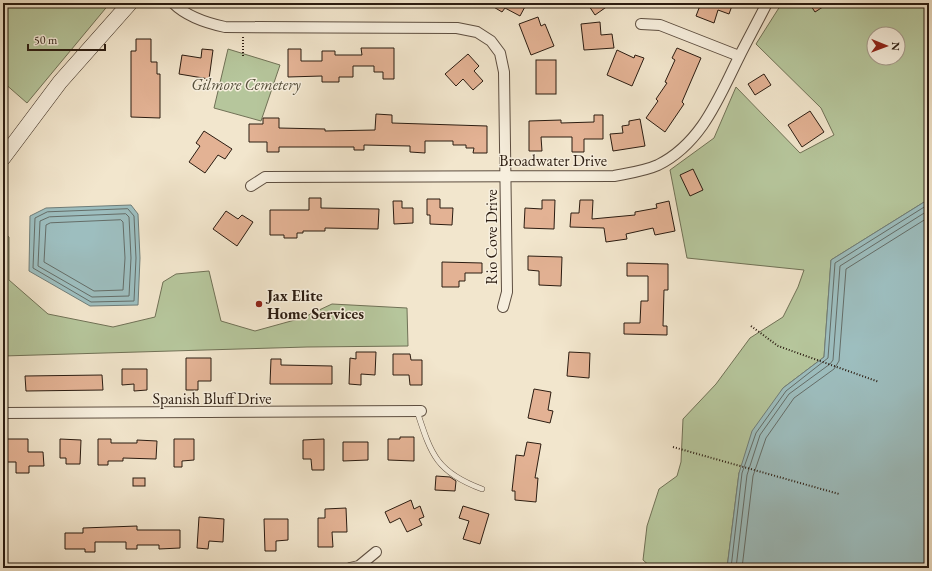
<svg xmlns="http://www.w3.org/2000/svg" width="932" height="571" viewBox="0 0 932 571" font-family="'EB Garamond',serif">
  <rect width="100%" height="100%" fill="#f2e6cd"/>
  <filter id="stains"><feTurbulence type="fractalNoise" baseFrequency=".005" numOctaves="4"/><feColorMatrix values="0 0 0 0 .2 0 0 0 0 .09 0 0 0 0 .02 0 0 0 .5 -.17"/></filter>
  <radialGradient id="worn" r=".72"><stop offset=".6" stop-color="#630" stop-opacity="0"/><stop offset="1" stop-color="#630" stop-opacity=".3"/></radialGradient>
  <g fill="#b6c69c" stroke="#707156" fill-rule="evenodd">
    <path d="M3 3H110L27 103 3 82Z"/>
    <path d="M782 3H929V199L831 260 824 357 783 388 739 473 727 568H652L643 560 647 526 659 489 677 476 681 462 683 419 716 384 750 338 783 317 798 287 804 270 687 258 670 170 714 138 736 87 800 153 834 135 821 108 756 44ZM874 34H898V58H874Z"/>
    <path d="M228 49 280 65 261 121 214 108Z"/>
    <path d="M3 233 9 237V280L48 314 113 327 155 317 163 282 176 274 209 271 221 321 255 331 302 318 332 304 407 308 408 346 307 347 3 356Z"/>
  </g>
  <g fill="#9dbebf" stroke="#6f7d79">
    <path d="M929 199V568H727L739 473 752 431 783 388 824 357 831 260Z"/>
    <path d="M131 205 138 214 140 258 138 305 90 306 29 271 30 216 46 208Z"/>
  </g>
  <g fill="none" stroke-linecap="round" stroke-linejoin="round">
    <g stroke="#646d68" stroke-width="1">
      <path d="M128 209 134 216 136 258 134 301 91 302 33 268 35 218 47 212Z"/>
      <path d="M126 214 129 217 131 258 129 296 92 297 38 266 40 221 49 217Z"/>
      <path d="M121 220 123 222 125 258 123 290 94 291 44 262 46 225 50 223Z"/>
      <path d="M731 568 742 473 756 433 786 391 828 358 835 263 929 204"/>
      <path d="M736 568 747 475 760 435 789 394 830 364 833 360 840 266 929 210"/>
      <path d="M742 568 753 476 766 438 794 398 834 369 839 361 846 269 929 217"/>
    </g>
  </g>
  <g fill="#e3b294" stroke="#2b1c11">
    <path d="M487 3H527L520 16 505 8 502 12Z"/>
    <path d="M587 3H612L595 15Z"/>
    <path d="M701 3H733L729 14 718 10 714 23 696 16Z"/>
    <path d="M809 3H829L815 12Z"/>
    <path d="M538 17 541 26 545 24 554 46 531 55 519 24Z"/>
    <path d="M600 22 601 35 612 34 614 48 584 50 581 24Z"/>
    <path d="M136 39H151V62H157V74H160V118L131 117V51H136Z"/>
    <path d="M361 48H394V79H383V72H374V66H353V77H339V82H322V76L288 77V49H301V61H322V51H335V55H362Z"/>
    <path d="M677 48 701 58 682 102 684 104 665 132 646 118 658 101 656 99 667 83 665 82 675 60 672 58Z"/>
    <path d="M202 49 213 50 209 79 179 74 182 55 201 58Z"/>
    <path d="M617 50 634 58 635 55 644 58 632 86 607 75Z"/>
    <path d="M468 54 479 66 474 71 483 81 473 90 463 79 456 86 445 74Z"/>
    <rect x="536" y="60" width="20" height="34"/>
    <path d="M764 74 771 85 755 95 748 84Z"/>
    <path d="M810 111 824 132 802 147 788 125Z"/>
    <path d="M376 114 392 115V123L487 126V153H473L474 148H466V145H453V141H425V153L410 152V146L364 145V150H354V147H279V152H267V142H249V124H263V118H279V128L325 129V131L375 130Z"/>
    <path d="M594 115H603V139H584V152H572V137H541L542 151H529V121L561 120V123L594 122Z"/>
    <path d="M640 119 645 146 613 151 610 134 623 133 622 126 629 125V121Z"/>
    <path d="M204 131 232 149 225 159 218 155 205 173 189 162 200 146 196 143Z"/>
    <path d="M693 169 703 190 690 196 680 175Z"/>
    <path d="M309 198H321V208L379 209 378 229 325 228V231H303V233H297V238H284V235H270V210H309Z"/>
    <path d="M427 199H440V208H453L452 225 430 224V215H427Z"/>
    <path d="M542 200H555L554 229 524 228 525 208 542 209Z"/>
    <path d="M580 200H593L592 219 635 215V212L657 208 656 204 669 201 675 231 655 235 653 228 626 234 627 239 606 242 604 228 570 227 571 213H579Z"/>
    <path d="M393 201H402V208H413V223L394 224Z"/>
    <path d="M226 211 238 219 242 215 253 222 237 246 213 229Z"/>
    <path d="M528 256 562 257 561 286 539 285V271L528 270Z"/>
    <path d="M442 262 482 263V273H465V281H459V287H442Z"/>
    <path d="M627 263 668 264V290H664L663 326H667V335L624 334V323H640L641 301H648V276H627Z"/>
    <path d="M356 352H376L375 375 361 374V385L349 384 350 358 356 359Z"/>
    <path d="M569 352 590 353 589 378 567 376Z"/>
    <path d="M393 354H410L411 360H422V385H410L409 375H393Z"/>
    <path d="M186 358H211V381H198V390H186Z"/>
    <path d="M271 359H281V365L332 366V384H270Z"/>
    <path d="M122 369H147V390L134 391V384L122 385Z"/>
    <path d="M102 375 103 390 26 391 25 376Z"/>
    <path d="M534 389 551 392 548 410 553 411 550 423 528 418Z"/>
    <path d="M400 437H414V461L388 460V439H400Z"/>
    <path d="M3 439H28V452H43L44 466H29V473H16V462H3Z"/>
    <path d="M60 439 81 440 80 464H66V458H60Z"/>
    <path d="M98 439H111V443H137V440L157 441 156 459 123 458V461H108V465H98Z"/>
    <path d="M174 439H194V460L182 461V467H174Z"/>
    <path d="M324 439V470H312L311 459H303V440Z"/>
    <path d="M343 442H368V460L343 461Z"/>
    <path d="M527 442 541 444 535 478H538L536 502 515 500V491H512L516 455 524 456Z"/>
    <path d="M436 476 450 477 456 481 455 491 435 490Z"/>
    <rect x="133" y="478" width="12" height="8"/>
    <path d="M411 500 414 509 420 506 424 517 419 519 422 525 407 532 400 518 390 523 385 512Z"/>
    <path d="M463 506 489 514 480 544 463 539 469 521 459 518Z"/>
    <path d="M346 508 347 532H332L333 547H318V518H325V509Z"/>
    <path d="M199 517 224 519 223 542 209 541 208 549 197 548Z"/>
    <path d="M264 519H288V540L276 541V551H265Z"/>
    <path d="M137 526V530H180V548L159 549V545H137V549H126V542H95V552H85V549H65V533H83V528Z"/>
  </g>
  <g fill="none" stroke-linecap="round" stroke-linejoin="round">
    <defs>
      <path id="lane" d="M417 411C431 454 436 472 482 489"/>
      <g id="street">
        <path d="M173 3C187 17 206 23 225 27L457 28 477 32 491 41 500 53 504 72 507 292 503 307"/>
        <path d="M641 24 660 25 739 56"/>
        <path d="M251 186 265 177 614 176C629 173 645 171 658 165 702 143 719 97 739 57 748 39 758 21 767 3"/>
        <path d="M3 413 421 411"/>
        <path d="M350 568 359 566 376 552"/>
      </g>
      <path id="secondary" d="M3 158 60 82 130 3"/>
    </defs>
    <use href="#lane" stroke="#5d4e40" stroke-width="6"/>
    <use href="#street" stroke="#5d4e40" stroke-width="12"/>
    <use href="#secondary" stroke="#2b1c11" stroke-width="16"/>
    <g stroke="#2b1c11" stroke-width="2" stroke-dasharray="1 2" stroke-linecap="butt">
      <path d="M243 37V57"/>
      <path d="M751 326 778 346 879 382"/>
      <path d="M673 447 839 494"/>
    </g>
    <use href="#lane" stroke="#f7efde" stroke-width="5"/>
    <use href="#street" stroke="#f7efde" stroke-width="10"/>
    <use href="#secondary" stroke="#f7efde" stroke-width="15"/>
  </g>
  <circle fill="#8f2418" stroke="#f7efde" stroke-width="1.5" cx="259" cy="304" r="4"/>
  <g text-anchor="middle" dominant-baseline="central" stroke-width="3" stroke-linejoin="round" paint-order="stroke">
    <g font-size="16" font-style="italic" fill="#554f3b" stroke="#f7efde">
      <text x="246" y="84">Gilmore Cemetery</text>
    </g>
    <g font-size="16" fill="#2b1c11" stroke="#f7efde">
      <text x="553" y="160">Broadwater Drive</text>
      <text transform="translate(491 237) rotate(-90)">Rio Cove Drive</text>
      <text x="212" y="398">Spanish Bluff Drive</text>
    </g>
    <g font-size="16" font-weight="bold" fill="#2b1c11" stroke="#f7efde" text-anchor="start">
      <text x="267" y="295">Jax Elite<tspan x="267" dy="18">Home Services</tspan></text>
    </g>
  </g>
  <rect width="932" height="571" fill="none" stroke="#f2e6cd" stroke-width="16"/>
  <rect x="4" y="4" width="924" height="563" fill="none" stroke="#2b1c11" stroke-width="2"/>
  <rect x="8" y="8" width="916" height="555" fill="none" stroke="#2b1c11"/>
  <g transform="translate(886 46) rotate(91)"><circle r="19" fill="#f7efde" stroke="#a59b8c"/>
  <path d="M0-3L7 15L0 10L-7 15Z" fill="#8f2418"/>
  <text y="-6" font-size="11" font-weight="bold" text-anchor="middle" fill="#2b1c11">N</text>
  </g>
  <path d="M28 44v6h77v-6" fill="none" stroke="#2b1c11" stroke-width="2"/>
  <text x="34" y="44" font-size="12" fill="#2b1c11" stroke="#f7efde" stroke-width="3" paint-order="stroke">50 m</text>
  <rect width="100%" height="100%" filter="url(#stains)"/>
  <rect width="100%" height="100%" fill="url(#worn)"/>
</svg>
